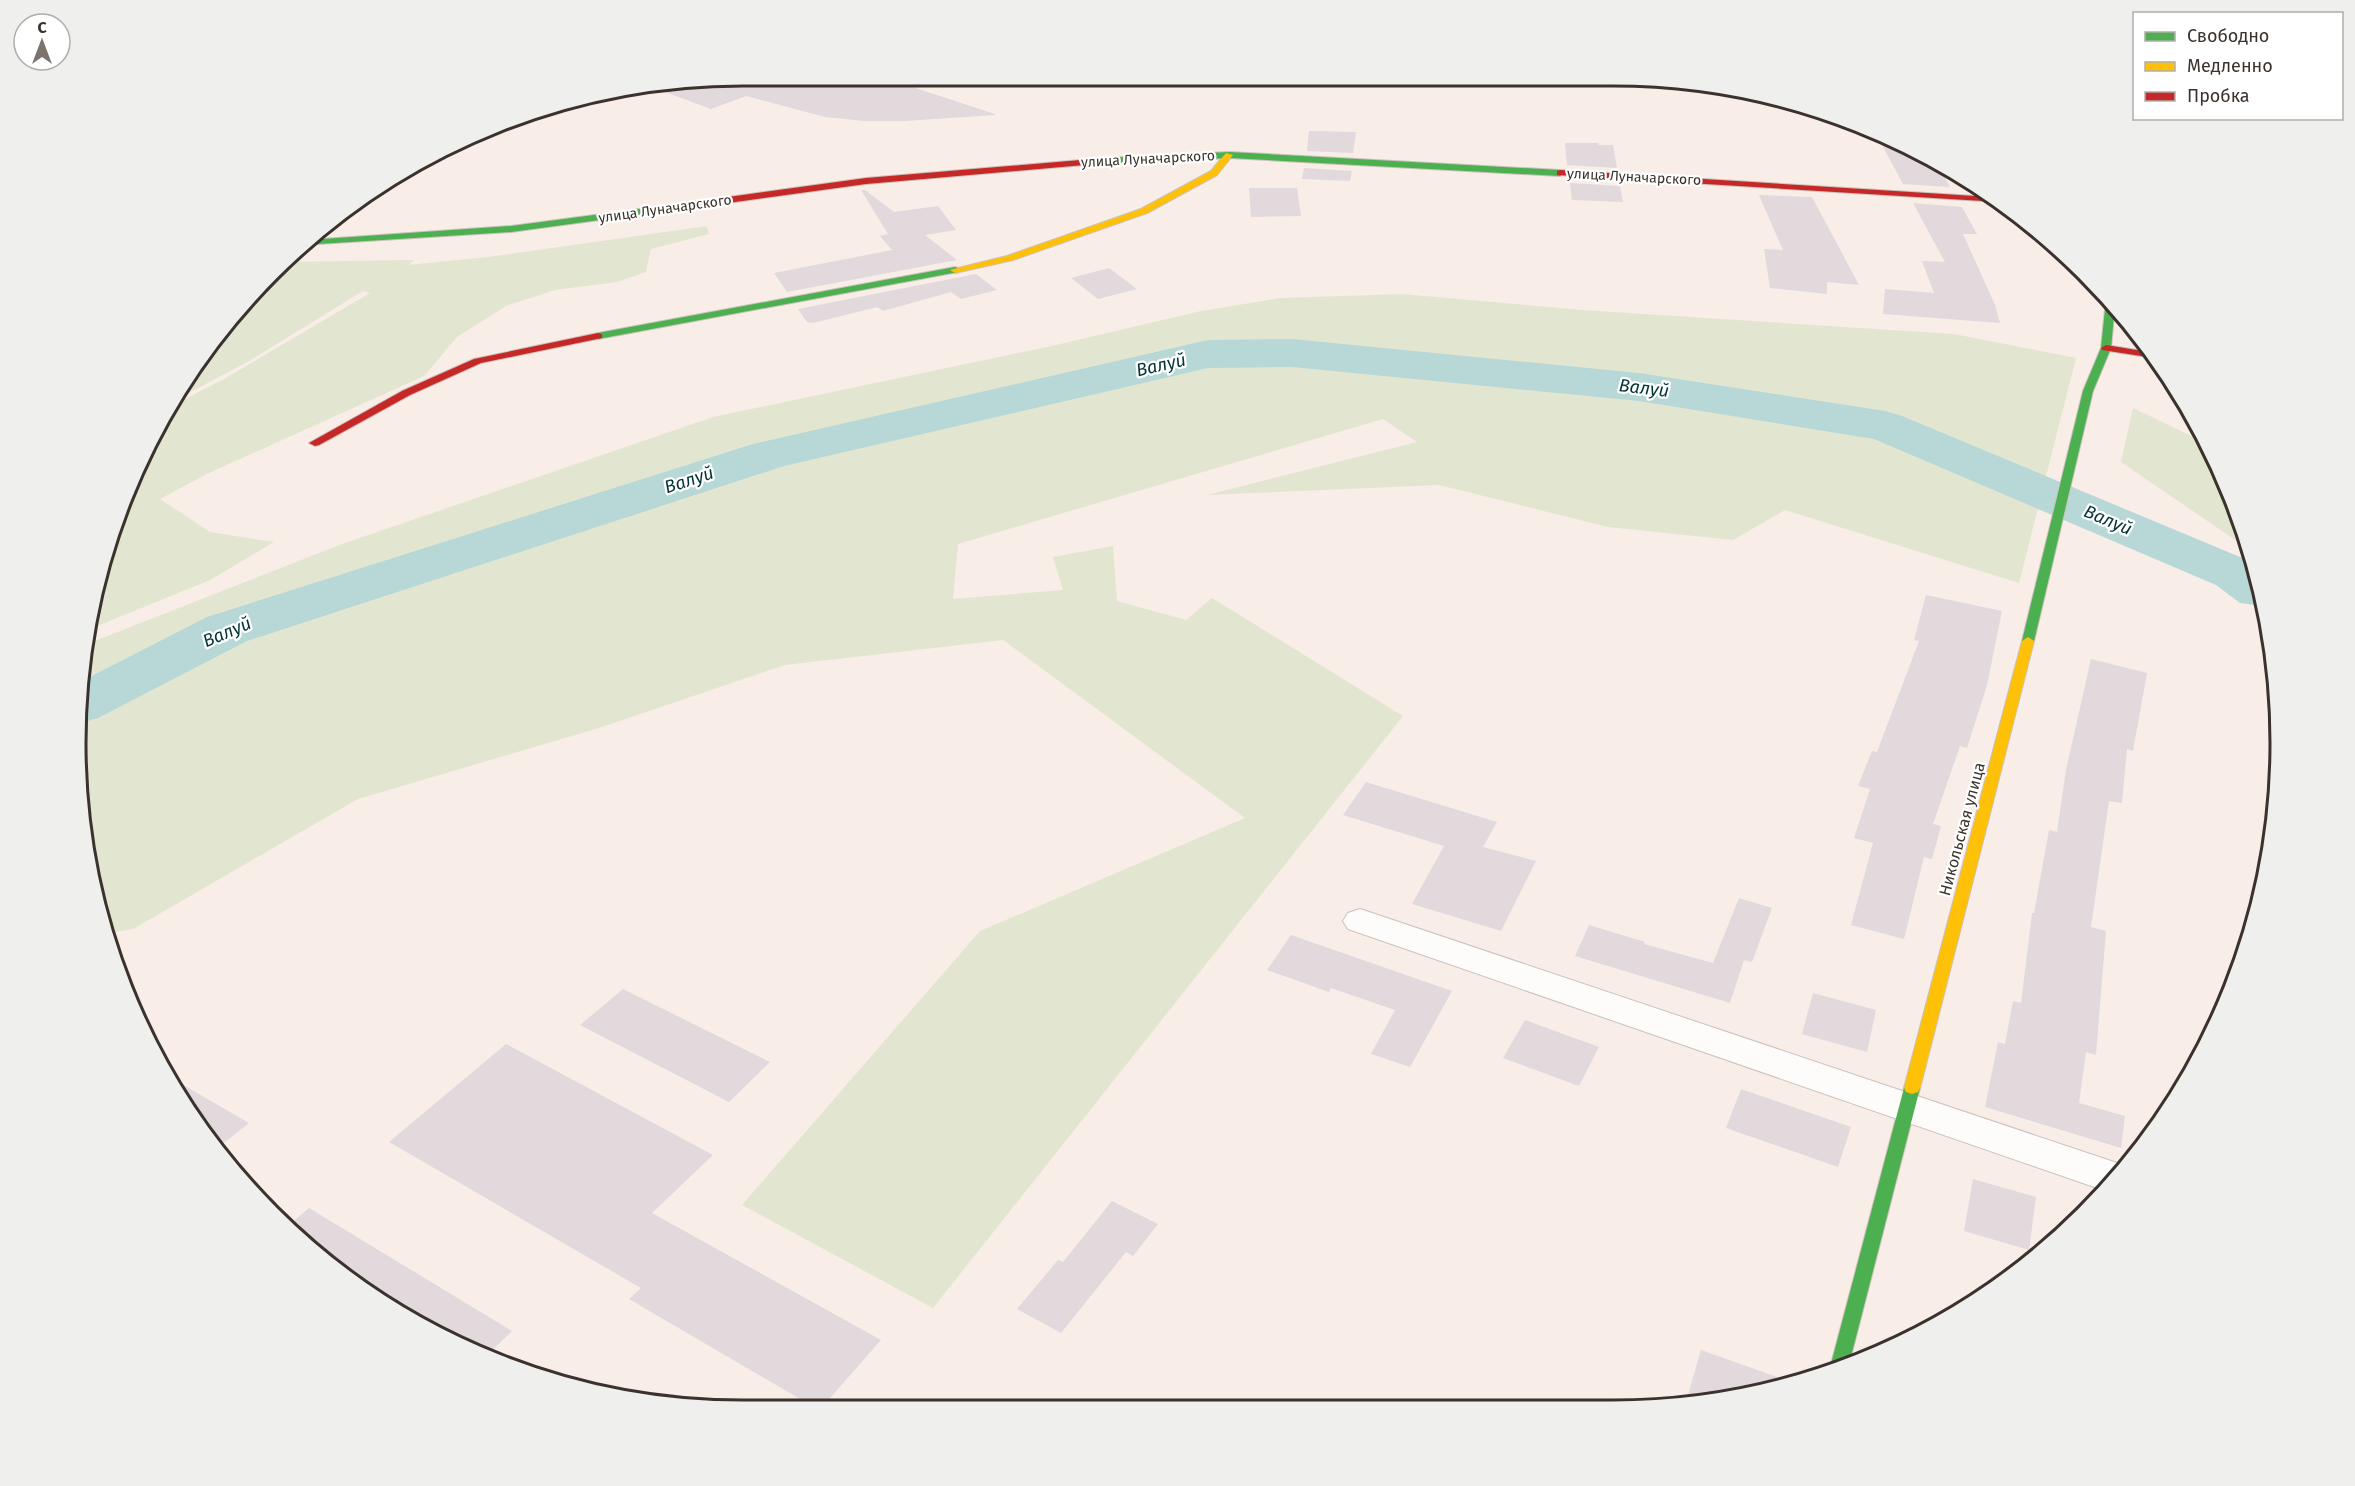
<svg xmlns="http://www.w3.org/2000/svg" width="2355" height="1486" viewBox="0 0 2355 1486" font-family="'Fira Sans',sans-serif">
  <rect width="100%" height="100%" fill="#f8ede7"/>
  <g fill="#e2e6d0">
    <path d="M707 226 709 234 651 249 646 272 617 282 555 290 506 306 457 337 424 376 209 473 160 499 210 532 274 542 210 580 90 629 111 528 164 410 224 379 370 293 363 291 249 361 168 404 213 336 271 270 281 262 414 260 408 265 417 264 488 257Z"/>
    <path d="M1402 294 1582 310 1954 334 2076 358 2019 583 1785 510 1733 540 1608 527 1439 485 1207 495 1417 442 1383 419 958 544 953 599 1063 590 1053 557 1113 546 1117 601 1186 620 1212 598 1403 716 933 1308 742 1205 980 931 1245 818 1003 640 785 665 599 728 358 799 133 929 104 934 98 916 81 830 76 700 87 644 342 544 713 417 1056 345 1201 311 1281 298Z"/>
    <path d="M2133 408 2206 443 2245 529 2250 550 2121 462Z"/>
  </g>
  <g fill="none" stroke-linecap="round" stroke-linejoin="round">
    <path fill="#b8d7d7" fill-rule="evenodd" d="M1292 339 1639 373 1885 411 1902 416 2252 562 2263 606 2240 603 2216 585 1874 439 1639 401 1292 367 1208 368 784 466 247 641 98 718 77 724 76 700 80 682 207 617 753 444 1208 340Z"/>
  </g>
  <g fill="#e2d9dd">
    <path d="M655 81H894L995 114V115L905 121H864L825 117 746 96 711 109 643 84Z"/>
    <path d="M1874 130 1939 167 1950 187 1903 184Z"/>
    <path d="M1309 131 1356 132 1353 153 1307 151Z"/>
    <path d="M1565 143H1598L1599 145H1613L1617 168 1567 165Z"/>
    <path d="M1304 168 1352 171 1350 181 1302 179Z"/>
    <path d="M1570 183 1620 186 1623 202 1572 200Z"/>
    <path d="M1249 188H1297L1301 216 1251 217Z"/>
    <path d="M861 190H865L894 212 938 206 956 230 925 235 957 260 787 292 774 273 892 250 880 236 888 234Z"/>
    <path d="M1759 195 1812 197 1859 285 1827 282V294L1770 288 1764 249 1783 250Z"/>
    <path d="M1913 203 1962 207 1977 234H1963L1995 305 2000 323 1883 314 1885 289 1934 293 1922 261 1945 262Z"/>
    <path d="M1109 268 1137 289 1098 299 1071 278Z"/>
    <path d="M976 274 997 290 961 299 951 292 883 311 877 307 813 323 807 322 798 309Z"/>
    <path d="M1926 595 2002 611 1987 685 1967 748 1960 746 1933 824 1941 826 1932 859 1924 857 1904 939 1851 925 1873 843 1854 838 1870 789 1858 786 1872 751 1877 752 1919 641 1914 640Z"/>
    <path d="M2091 659 2147 673 2133 751 2127 749 2122 803 2109 801 2091 927 2106 931 2096 1055 2086 1052 2079 1103 2125 1116 2121 1148 1985 1107 1998 1042 2005 1044 2013 1001 2021 1003 2032 913H2034L2049 830 2057 832 2066 770Z"/>
    <path d="M1366 782 1497 822 1483 847 1536 861 1501 931 1412 904 1444 846 1343 815Z"/>
    <path d="M1739 898 1772 908 1752 962 1744 960 1730 1003 1575 956 1589 925 1645 942 1644 944 1713 963Z"/>
    <path d="M1291 935 1452 991 1410 1067 1371 1054 1395 1010 1331 988 1329 992 1267 970Z"/>
    <path d="M623 989 770 1062 729 1102 580 1025Z"/>
    <path d="M1813 993 1876 1010 1867 1052 1802 1034Z"/>
    <path d="M1525 1020 1599 1047 1579 1086 1503 1058Z"/>
    <path d="M506 1044 713 1155 652 1213 881 1340 823 1406H812L629 1299 641 1288 389 1142Z"/>
    <path d="M166 1075 249 1123 215 1150 187 1114Z"/>
    <path d="M1741 1089 1851 1127 1838 1167 1726 1128Z"/>
    <path d="M1973 1179 2036 1197 2029 1250 1964 1231Z"/>
    <path d="M1112 1201 1158 1224 1133 1256 1126 1252 1061 1333 1017 1309 1058 1260 1063 1262Z"/>
    <path d="M309 1208 512 1331 484 1358 336 1273 287 1227Z"/>
    <path d="M1701 1350 1797 1384 1785 1388 1685 1405Z"/>
  </g>
  <g fill="none" stroke-linecap="round" stroke-linejoin="round">
    <defs>
      <path id="street" d="M1360 909 1372 913 2126 1166 2102 1190 2100 1189 1348 929 1343 921 1348 913Z"/>
      <g id="fast">
        <path d="M1229 152 1560 170 1564 173 1560 176 1229 158 1104 164 1100 161 1104 158Z"/>
        <path d="M685 203 690 206 688 208 511 232 302 245 308 240 511 226Z"/>
        <path d="M955 267 958 268V272L598 339 593 336 598 333Z"/>
        <path d="M2109 298 2115 304 2111 348 2093 391 2034 641 2028 645 2022 641 2083 391 2101 348 2106 300Z"/>
        <path d="M1912 1082 1918 1084 1920 1088 1849 1364 1831 1371 1830 1368 1904 1088 1906 1084Z"/>
      </g>
      <g id="slow">
        <path d="M1226 153 1233 155 1217 175 1147 213 1013 260 955 273 950 270 1007 256 1141 209 1211 171Z"/>
        <path d="M2028 637 2034 641 1920 1088 1918 1092 1912 1094 1906 1092 1904 1088 2022 641Z"/>
      </g>
      <g id="jam">
        <path d="M1104 158 1107 159V163L866 184 685 209 680 206 685 203 866 178Z"/>
        <path d="M1560 170 1991 197 1999 202 1557 175V171Z"/>
        <path d="M598 333 602 334V338L481 363 410 395 319 445 315 446 309 443 402 391 474 359Z"/>
        <path d="M2106 345 2149 352 2154 358 2102 350 2101 348Z"/>
      </g>
    </defs>
    <use href="#street" stroke="#cbc2bc" stroke-width="2"/>
    <use href="#fast" stroke="#cbc2bc" stroke-width="2"/>
    <use href="#slow" stroke="#cbc2bc" stroke-width="2"/>
    <use href="#jam" stroke="#cbc2bc" stroke-width="2"/>
    <use href="#street" fill="#fefcfb" fill-rule="evenodd"/>
    <use href="#fast" fill="#4caf50" fill-rule="evenodd"/>
    <use href="#slow" fill="#ffc107" fill-rule="evenodd"/>
    <use href="#jam" fill="#c62828" fill-rule="evenodd"/>
  </g>
  <g text-anchor="middle" dominant-baseline="central" stroke-width="4.5" stroke-linejoin="round" paint-order="stroke">
    <g font-size="14" fill="#3b322d" stroke="#fff">
      <text transform="translate(1148 159) rotate(-3)">улица Луначарского</text>
      <text transform="translate(1634 177) rotate(3)">улица Луначарского</text>
      <text transform="translate(665 209) rotate(-8)">улица Луначарского</text>
    </g>
    <g font-size="16" fill="#3b322d" stroke="#fff">
      <text transform="translate(1962 829) rotate(-75)">Никольская улица</text>
    </g>
    <g font-size="18" font-style="italic" fill="#023335" stroke="#fff">
      <text transform="translate(1161 365) rotate(-13)">Валуй</text>
      <text transform="translate(1644 388) rotate(7)">Валуй</text>
      <text transform="translate(689 480) rotate(-18)">Валуй</text>
      <text transform="translate(2108 520) rotate(23)">Валуй</text>
      <text transform="translate(227 632) rotate(-23)">Валуй</text>
    </g>
  </g>
  <path d="M0 0H2355V1486H0ZM743 86H1613A657 657 0 0 1 2270 743V743A657 657 0 0 1 1613 1400H743A657 657 0 0 1 86 743V743A657 657 0 0 1 743 86Z" fill="#efefee" fill-rule="evenodd"/>
  <path fill="none" stroke="#3b322d" stroke-width="3" d="M743 86H1613A657 657 0 0 1 2270 743V743A657 657 0 0 1 1613 1400H743A657 657 0 0 1 86 743V743A657 657 0 0 1 743 86Z"/>
  <rect x="2133" y="12" width="210" height="108" fill="#ffffff" stroke="#b1adab" stroke-width="1.5"/>
  <rect x="2145" y="32" width="30" height="9" fill="#4caf50" stroke="#b1adab" stroke-width="1.5"/>
  <text x="2187" y="42" font-size="18" fill="#3b322d">Свободно</text>
  <rect x="2145" y="62" width="30" height="9" fill="#ffc107" stroke="#b1adab" stroke-width="1.5"/>
  <text x="2187" y="72" font-size="18" fill="#3b322d">Медленно</text>
  <rect x="2145" y="92" width="30" height="9" fill="#c62828" stroke="#b1adab" stroke-width="1.5"/>
  <text x="2187" y="102" font-size="18" fill="#3b322d">Пробка</text>
  <g transform="translate(42 42)"><circle r="28" fill="#ffffff" stroke="#b1adab" stroke-width="1.5"/>
  <path d="M0-4.5L10 22L0 15L-10 22Z" fill="#7d736e"/>
  <text y="-9" font-size="16" font-weight="bold" text-anchor="middle" fill="#3b322d">С</text>
  </g>
</svg>
